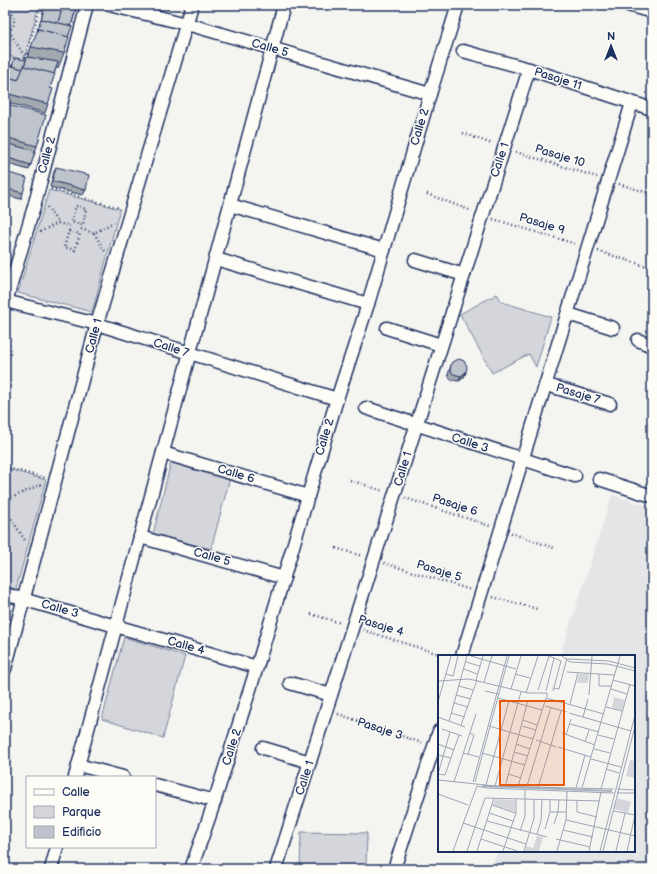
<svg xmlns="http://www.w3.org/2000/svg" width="657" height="874" viewBox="0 0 657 874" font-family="'Balsamiq Sans',sans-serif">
  <rect width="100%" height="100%" fill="#f4f4f1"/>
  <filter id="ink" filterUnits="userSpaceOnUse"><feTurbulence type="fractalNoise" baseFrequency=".025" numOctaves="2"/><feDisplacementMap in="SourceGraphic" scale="8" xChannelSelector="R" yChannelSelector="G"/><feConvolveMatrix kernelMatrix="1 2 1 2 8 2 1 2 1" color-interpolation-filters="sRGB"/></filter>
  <g filter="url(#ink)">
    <path fill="#e4e5e6" d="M612 495 652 507V869H491L497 851H634V656H560Z"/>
    <g fill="#d4d6db" stroke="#78829c">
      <path d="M5 5H39L24 60 5 55Z"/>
      <path d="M49 190 120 209 92 312 18 293Z"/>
      <path d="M497 294 502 302 551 317 536 367 529 354 492 373 460 314Z"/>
      <path d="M171 462 230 478 211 549 153 534Z"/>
      <path d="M5 468 46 480 16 589 5 586Z"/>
      <path d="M124 637 185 656 163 738 102 719Z"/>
      <path d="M301 832 367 833 366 869H300Z"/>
    </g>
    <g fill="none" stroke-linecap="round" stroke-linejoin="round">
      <defs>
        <path id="lane" d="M479 869V868"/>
        <g id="street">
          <path d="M109 5 187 24 430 94"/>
          <path d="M628 5 652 12"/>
          <path d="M463 51 529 69 652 109"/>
          <path d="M230 205 384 250"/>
          <path d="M216 259 368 304"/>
          <path d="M415 260 464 275"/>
          <path d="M5 301 97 324 337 399"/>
          <path d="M5 305 35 203 87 5"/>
          <path d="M568 314 613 328"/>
          <path d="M387 328 441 345"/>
          <path d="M638 340 652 346"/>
          <path d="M547 385 610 404"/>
          <path d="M366 408 575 476"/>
          <path d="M163 453 308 496"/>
          <path d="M599 479 652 496"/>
          <path d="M140 537 284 578"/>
          <path d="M5 594 257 667"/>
          <path d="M462 656 632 103"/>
          <path d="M5 669 97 324 192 5"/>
          <path d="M290 683 331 695"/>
          <path d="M263 748 310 762"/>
          <path d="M78 765 123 777"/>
          <path d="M75 777 284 5"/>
          <path d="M155 785 215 801"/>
          <path d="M51 869 57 847"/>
          <path d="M191 869 211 812 257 667 337 399 368 304 430 94 458 5"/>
          <path d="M276 869 529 69"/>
          <path d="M394 869 439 731"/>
        </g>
      </defs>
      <use href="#lane" stroke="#1b2f5e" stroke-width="9"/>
      <use href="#street" stroke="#1b2f5e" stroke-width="15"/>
      <g stroke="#1b2f5e" stroke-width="2.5" stroke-dasharray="1 3" stroke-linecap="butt">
        <path d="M5 8 10 5"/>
        <path d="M5 9 12 13C16 22 14 29 5 32"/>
        <path d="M9 31 25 57"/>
        <path d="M5 56 18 60"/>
        <path d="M23 61H24L41 5"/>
        <path d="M463 133 492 144"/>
        <path d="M516 152 597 177"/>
        <path d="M619 184 652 194"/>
        <path d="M51 189 120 208"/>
        <path d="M427 194 472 211"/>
        <path d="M76 206 86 209 83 225 71 222Z"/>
        <path d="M47 207 58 223"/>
        <path d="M493 219 576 244"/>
        <path d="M81 229 94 233 114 222"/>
        <path d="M69 231 80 234 75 250 64 247Z"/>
        <path d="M40 232 58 223 70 226"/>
        <path d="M94 233 106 253"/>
        <path d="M598 251 652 268"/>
        <path d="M5 479 8 468 45 478"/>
        <path d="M350 480 383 491"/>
        <path d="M5 493 11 498 7 512H5"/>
        <path d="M11 498 42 484"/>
        <path d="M405 498 490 526"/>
        <path d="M7 512 26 542"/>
        <path d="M511 533 554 548"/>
        <path d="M336 548 362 556"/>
        <path d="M384 563 471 590"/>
        <path d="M493 597 537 609"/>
        <path d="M311 614 341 623"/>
        <path d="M363 630 445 656"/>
        <path d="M338 714 422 743"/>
      </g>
      <use href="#lane" stroke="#fdfcf7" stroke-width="6"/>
      <use href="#street" stroke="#fdfcf7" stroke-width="12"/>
    </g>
    <g fill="#a4a8af" stroke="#1b2f5e">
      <path d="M45 5H77L64 53 58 68H56L50 88 48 104 45 113 9 103 8 105 37 146 29 170 5 163V64L12 66 26 60 38 30Z"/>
      <path d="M56 167 86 190 83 195 50 187 54 172Z"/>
      <path d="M5 172 23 193 21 199 5 195Z"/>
      <path d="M452 362 466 372 464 377 459 381 451 380 448 375Z"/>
    </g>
    <path fill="#86888f" stroke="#1b2f5e" d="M466 372 464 377 459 381 461 376Z"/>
    <g fill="#bfc3cc" stroke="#1b2f5e">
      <path d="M45 5H63L58 23 41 19 40 24Z"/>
      <path d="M63 5H77L71 26 58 23Z"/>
      <path d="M41 19 72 26 68 37 38 29 37 30Z"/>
      <path d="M38 29 69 37 64 53 31 47Z"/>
      <path d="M27 57 58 62 54 74 24 67Z"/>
      <path d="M15 58 26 60 23 69 12 66Z"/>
      <path d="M5 64 23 69 18 80 5 76Z"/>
      <path d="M24 66 55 74 50 88 53 89 48 104 5 93V76L18 80Z"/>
      <path d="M5 98 10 99 5 111Z"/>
      <path d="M8 105 46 115 37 146 5 137V111Z"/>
      <path d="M5 143 35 151 31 165 5 157Z"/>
      <path d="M56 167 89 175 86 190 52 181Z"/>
      <path d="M5 172 27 178 23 193 5 188Z"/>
      <path d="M459 359 464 361 467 366 466 372 461 376 453 374 450 369 452 362Z"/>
    </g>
  </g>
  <g text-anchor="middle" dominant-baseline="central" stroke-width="3" stroke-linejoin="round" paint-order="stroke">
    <g font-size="12" fill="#1b2f5e" stroke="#fdfcf7">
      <text transform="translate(270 48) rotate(16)">Calle 5</text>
      <text transform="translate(558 79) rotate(18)">Pasaje 11</text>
      <text transform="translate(420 127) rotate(-73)">Calle 2</text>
      <text transform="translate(47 155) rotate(-75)">Calle 2</text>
      <text transform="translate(560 156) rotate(17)">Pasaje 10</text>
      <text transform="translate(500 160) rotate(-72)">Calle 1</text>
      <text transform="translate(542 224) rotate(17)">Pasaje 9</text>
      <text transform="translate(94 336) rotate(-75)">Calle 1</text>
      <text transform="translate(171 348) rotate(18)">Calle 7</text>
      <text transform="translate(578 394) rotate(17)">Pasaje 7</text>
      <text transform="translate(325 437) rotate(-73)">Calle 2</text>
      <text transform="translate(470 443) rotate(18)">Calle 3</text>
      <text transform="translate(403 469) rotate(-73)">Calle 1</text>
      <text transform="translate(236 474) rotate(17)">Calle 6</text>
      <text transform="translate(455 505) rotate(18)">Pasaje 6</text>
      <text transform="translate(212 557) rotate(16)">Calle 5</text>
      <text transform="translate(439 571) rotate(17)">Pasaje 5</text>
      <text transform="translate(60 609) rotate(16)">Calle 3</text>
      <text transform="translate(381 626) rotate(17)">Pasaje 4</text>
      <text transform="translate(186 646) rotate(16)">Calle 4</text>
      <text transform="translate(380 729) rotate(18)">Pasaje 3</text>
      <text transform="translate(232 747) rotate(-72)">Calle 2</text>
      <text transform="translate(305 778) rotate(-72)">Calle 1</text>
    </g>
  </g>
  <g transform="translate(438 655)">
    <rect width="197" height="197" fill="#f4f4f1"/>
    <path d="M141 19H151L150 28H139ZM176 42 187 45 184 56 174 53ZM192 105 197 106V123L188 121ZM179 143 193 147 190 158 176 154ZM57 144 77 145V157L55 150ZM99 181 105 182 101 196H87L88 191 95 193Z" fill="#d4d6db"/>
    <path fill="none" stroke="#aab0bf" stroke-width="2" d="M44 131 174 136"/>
    <path fill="none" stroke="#9da5b6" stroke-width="1" d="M33 1 78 14M124 1 132 7 170 9 197 16M130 4 171 6 197 13M28 7 42 11M26 14 39 19M129 17 177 20M8 19 15 21 20 1M77 19 92 23M161 19V31H174M38 25 45 1M175 25 197 31M0 26 31 24 90 38H109V42M46 27 54 1M21 31 35 35M115 33 121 34 129 3M73 34 83 1M173 34 189 39M100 35 111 1 123 6 115 36M47 36 60 39M108 36 116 3M88 38 100 1M18 40 33 44M151 40 154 1M60 43 104 55M0 47 13 1M16 48 30 52M132 49 140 18M107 51 129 57M168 52 184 56M13 58 27 62M131 58 193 76M0 62 27 72M145 62 150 44M85 65 99 70M11 66 29 1M132 69 161 77M23 70 39 25M51 71 95 84M84 71 98 75M4 74 24 81M124 78 157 90M128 80 133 64M160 80 176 84M98 85 118 92M147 87 151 75M0 89 16 95M78 89 92 94M120 92 153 102M156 94 172 98M76 97 90 101M25 98 41 102M44 98 87 110M30 99 36 80 32 78M0 100 13 103M153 104 183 112M168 114 181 118M0 119 7 120 21 80M0 119 12 77M70 119 83 123M0 125 57 131 176 134M16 127 38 59M35 127 69 1M37 127 71 1M48 130 71 46M57 131 83 37M80 131 108 43 166 59M89 131 113 52M67 132 90 45M100 133 123 56M138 133 147 100M144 133 182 1M163 134 192 29M179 134 197 135M179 138H197M0 139 30 150M139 146V157L159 162M54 150 77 158M176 156 197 160M112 157H128M120 157 121 145M51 158 75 166M128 165 197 181M49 166 109 182M25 168 88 189M116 169 120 157M107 174 112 157V145M125 175 155 182M82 176 87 161V135M99 179 103 166 104 145M43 184 79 196M118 184 152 192M15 196 39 131 48 133 176 138M29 196 47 143 162 146M39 196 56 143M65 196 78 158V144M86 196 96 163V144M119 196 128 165 129 136M151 196 163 137M162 196 197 60M165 196 197 71M178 196 187 158M189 196 197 160"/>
    <path fill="#e8590c" fill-opacity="0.15" stroke="#e8590c" stroke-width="2" d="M62 46H126V130H62Z"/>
    <rect width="197" height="197" fill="none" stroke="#1b2f5e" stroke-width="2"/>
  </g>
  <rect width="657" height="874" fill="none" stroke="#fdfcf7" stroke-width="20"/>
  <rect x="10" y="10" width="637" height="854" fill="none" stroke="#1b2f5e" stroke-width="1.5" filter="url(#ink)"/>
  <rect x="26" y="776" width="130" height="72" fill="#fdfcf7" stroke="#a3aaba"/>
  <rect x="34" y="789" width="20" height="6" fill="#fdfcf7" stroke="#a3aaba"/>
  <text x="62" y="796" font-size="12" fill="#1b2f5e">Calle</text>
  <rect x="34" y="806" width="20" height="12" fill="#d4d6db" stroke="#a3aaba"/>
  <text x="62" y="816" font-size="12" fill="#1b2f5e">Parque</text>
  <rect x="34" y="826" width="20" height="12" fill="#bfc3cc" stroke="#a3aaba"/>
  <text x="62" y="836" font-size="12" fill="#1b2f5e">Edificio</text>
  <g transform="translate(611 46)" stroke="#fdfcf7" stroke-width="3" paint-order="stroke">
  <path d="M0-3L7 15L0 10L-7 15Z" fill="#1b2f5e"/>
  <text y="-6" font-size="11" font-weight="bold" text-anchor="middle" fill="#1b2f5e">N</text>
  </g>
</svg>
